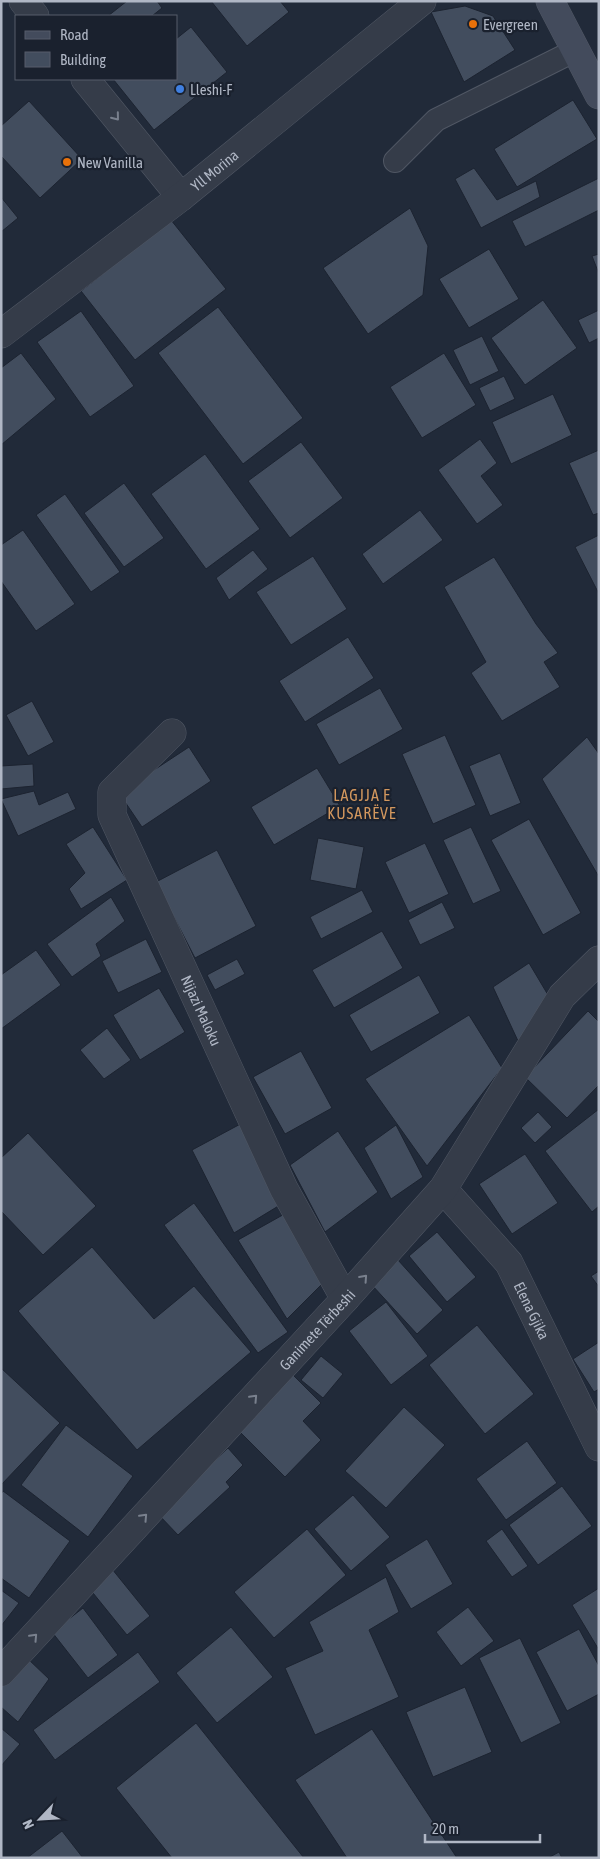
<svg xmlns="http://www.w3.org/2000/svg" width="600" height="1859" viewBox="0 0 600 1859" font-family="'Asap Condensed',sans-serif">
  <rect width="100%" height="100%" fill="#212a39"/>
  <g fill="#424d5e" stroke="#1c2330">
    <path d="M127 1H157L162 8 152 16H108Z"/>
    <path d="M211 1H280L289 12 247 46Z"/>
    <path d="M465 6 493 16 515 50 464 82 431 12Z"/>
    <path d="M191 27 227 72 154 130 113 79H176V39Z"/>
    <path d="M573 100 597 139 517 187 494 149Z"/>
    <path d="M29 101 82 159 40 198 1 156V126Z"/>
    <path d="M474 168 497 200 536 181 540 197 481 228 455 179Z"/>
    <path d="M599 178V210L525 247 512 221Z"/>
    <path d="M1 197 18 218 1 232Z"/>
    <path d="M410 208 428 246 423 295 368 334 323 268Z"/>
    <path d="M171 220 226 289 135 360 81 291Z"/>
    <path d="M489 249 519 299 469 328 439 279Z"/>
    <path d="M599 254V274L592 256Z"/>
    <path d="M543 300 577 348 525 385 491 338Z"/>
    <path d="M218 307 303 418 243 464 158 353Z"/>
    <path d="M599 310V338L589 343 578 320Z"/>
    <path d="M81 311 134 386 90 417 37 342Z"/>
    <path d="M482 336 499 371 470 385 453 350Z"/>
    <path d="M21 353 56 399 1 445V368Z"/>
    <path d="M444 353 476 405 422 438 390 387Z"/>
    <path d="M504 376 515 399 490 411 479 388Z"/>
    <path d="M553 394 572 435 511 464 492 422Z"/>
    <path d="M480 439 497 463 481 476 503 505 477 524 438 470Z"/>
    <path d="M301 442 343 498 290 538 248 481Z"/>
    <path d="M599 450V513L593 515 569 463Z"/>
    <path d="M205 454 260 529 206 569 151 494Z"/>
    <path d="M124 483 164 538 124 567 84 513Z"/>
    <path d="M65 494 120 572 91 592 36 515Z"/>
    <path d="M420 510 443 540 383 584 362 554Z"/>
    <path d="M23 530 75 604 36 631 1 581V545Z"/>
    <path d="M599 535V594L575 547Z"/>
    <path d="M253 550 268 569 229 600 216 578Z"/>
    <path d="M313 556 347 609 291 645 256 592Z"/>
    <path d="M494 557 536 624 558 653 544 662 560 687 502 721 471 673 486 662 444 587Z"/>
    <path d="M348 637 374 678 305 722 279 681Z"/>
    <path d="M380 688 403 729 339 765 316 724Z"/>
    <path d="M32 701 54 742 28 756 6 715Z"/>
    <path d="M445 735 476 805 433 824 402 754Z"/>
    <path d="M587 737 599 754V877L542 779Z"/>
    <path d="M189 747 211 781 142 827 119 793Z"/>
    <path d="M500 753 521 803 490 816 469 766Z"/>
    <path d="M33 764 34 786 1 789V766Z"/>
    <path d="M317 768 340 806 274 845 251 807Z"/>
    <path d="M34 791 39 805 68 792 76 809 18 836 1 799Z"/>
    <path d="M529 819 581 913 543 935 491 840Z"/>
    <path d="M93 827 127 880 81 909 69 889 85 873 66 844Z"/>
    <path d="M471 827 501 891 473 904 443 840Z"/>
    <path d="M318 838 364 847 356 889 310 880Z"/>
    <path d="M425 843 449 894 409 913 385 862Z"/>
    <path d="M217 850 256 926 195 958 156 882Z"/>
    <path d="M362 890 373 912 321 939 310 917Z"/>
    <path d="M111 897 125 921 96 944 101 956 72 977 47 944Z"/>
    <path d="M442 902 455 928 420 945 408 920Z"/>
    <path d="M382 931 403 968 334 1008 312 970Z"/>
    <path d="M146 939 162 972 118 993 102 961Z"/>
    <path d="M36 950 61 985 1 1029V975Z"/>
    <path d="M237 959 245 974 215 990 207 975Z"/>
    <path d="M529 963 551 1000 518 1041 493 987Z"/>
    <path d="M419 975 440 1013 371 1052 349 1015Z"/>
    <path d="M159 988 185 1032 140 1060 113 1015Z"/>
    <path d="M588 1011 599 1022V1085L567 1118 525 1077Z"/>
    <path d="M469 1015 502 1068 427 1166 365 1079Z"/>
    <path d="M107 1028 131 1060 104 1079 80 1050Z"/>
    <path d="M301 1051 332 1108 285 1134 253 1077Z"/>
    <path d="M599 1109V1206L592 1212 545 1151Z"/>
    <path d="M538 1112 552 1127 535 1143 521 1128Z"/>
    <path d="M246 1121 285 1202 234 1233 192 1150Z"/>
    <path d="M396 1125 423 1177 391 1199 364 1148Z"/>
    <path d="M338 1131 378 1192 325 1232 290 1165Z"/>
    <path d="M28 1133 96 1206 43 1255 1 1211V1158Z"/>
    <path d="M525 1154 558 1203 512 1234 479 1184Z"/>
    <path d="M194 1203 288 1332 258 1353 164 1225Z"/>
    <path d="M288 1212 325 1281 287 1319 238 1240Z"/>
    <path d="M437 1232 476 1277 447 1302 409 1256Z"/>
    <path d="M92 1247 154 1319 194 1286 251 1352 137 1450 18 1311Z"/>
    <path d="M398 1260 443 1310 417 1334 371 1284Z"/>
    <path d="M599 1271V1287L591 1276Z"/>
    <path d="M386 1302 428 1356 391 1385 349 1331Z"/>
    <path d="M477 1325 534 1394 485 1434 429 1365Z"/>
    <path d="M599 1342V1389L594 1392 573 1359Z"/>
    <path d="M321 1356 343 1374 323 1398 301 1380Z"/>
    <path d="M1 1368 60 1423 1 1485Z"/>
    <path d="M291 1373 321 1403 303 1421 321 1440 285 1477 236 1428Z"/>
    <path d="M404 1407 445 1445 386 1508 345 1471Z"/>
    <path d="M66 1425 133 1476 88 1537 21 1485Z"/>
    <path d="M527 1441 557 1483 506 1520 476 1479Z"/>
    <path d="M228 1448 243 1465 226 1482 230 1487 178 1535 158 1514Z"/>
    <path d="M562 1486 592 1526 538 1565 509 1525Z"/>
    <path d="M3 1491 70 1541 29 1598 1 1578V1494Z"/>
    <path d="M353 1495 390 1537 351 1571 314 1529Z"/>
    <path d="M307 1529 346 1575 274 1638 234 1592Z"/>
    <path d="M502 1529 528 1566 512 1577 486 1541Z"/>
    <path d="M427 1539 453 1584 411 1609 385 1565Z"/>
    <path d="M112 1569 150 1616 127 1635 89 1588Z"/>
    <path d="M386 1577 399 1612 369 1630 399 1697 315 1735 285 1668 323 1651 309 1622Z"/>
    <path d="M599 1588V1650L572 1605Z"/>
    <path d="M1 1590 19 1603 1 1626Z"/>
    <path d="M468 1607 494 1641 461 1666 436 1632Z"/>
    <path d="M83 1608 118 1655 88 1678 52 1632Z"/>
    <path d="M231 1627 273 1677 217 1723 176 1673Z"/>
    <path d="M579 1629 599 1666V1694L567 1711 536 1652Z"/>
    <path d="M520 1638 561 1723 521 1743 479 1658Z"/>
    <path d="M138 1652 160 1682 55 1760 33 1730Z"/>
    <path d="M27 1658 49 1679 18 1722 1 1707V1686Z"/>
    <path d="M465 1687 492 1752 433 1777 406 1712Z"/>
    <path d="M196 1723 304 1858H172L116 1788Z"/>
    <path d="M1 1728 20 1744 1 1766Z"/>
    <path d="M372 1729 457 1858H347L295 1780Z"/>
    <path d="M62 1831 83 1858H27Z"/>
    <path d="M559 1852 562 1858H548Z"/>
  </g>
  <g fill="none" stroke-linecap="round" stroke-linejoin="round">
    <defs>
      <path id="lane" d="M395 161 436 120 576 50"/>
      <g id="street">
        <path d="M23 1 35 16"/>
        <path d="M85 79 181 197"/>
        <path id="s1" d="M1 334 181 197 422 1"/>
        <path id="s2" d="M172 733 112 792V815L284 1189 345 1299"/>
        <path id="s3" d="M443 1189 509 1263 599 1447"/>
        <path id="s4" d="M1 1672 345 1299 443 1189 562 996 599 960"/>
      </g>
      <path id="secondary" d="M550 1 599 95"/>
    </defs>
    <use href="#lane" stroke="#505764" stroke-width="24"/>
    <use href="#street" stroke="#505764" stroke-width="29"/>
    <use href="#secondary" stroke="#505764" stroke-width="29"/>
    <use href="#lane" stroke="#353c49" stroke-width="22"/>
    <use href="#street" stroke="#353c49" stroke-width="28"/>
    <use href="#secondary" stroke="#434b5c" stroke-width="28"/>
  </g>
  <defs><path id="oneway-chevron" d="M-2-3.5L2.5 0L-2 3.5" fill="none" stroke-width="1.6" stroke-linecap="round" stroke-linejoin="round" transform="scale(1.25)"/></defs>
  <g stroke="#79808d">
    <use href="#oneway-chevron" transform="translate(116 117) rotate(51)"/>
    <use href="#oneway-chevron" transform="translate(364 1278) rotate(-48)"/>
    <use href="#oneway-chevron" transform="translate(254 1398) rotate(-47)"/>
    <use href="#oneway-chevron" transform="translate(144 1517) rotate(-47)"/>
    <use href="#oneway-chevron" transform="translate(34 1637) rotate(-47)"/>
  </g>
  <g fill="#e8710a" stroke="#1a212e" stroke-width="2">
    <circle cx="473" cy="24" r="5"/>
    <circle cx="67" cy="162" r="5"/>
  </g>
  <circle fill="#3f7fe0" stroke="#1a212e" stroke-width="2" cx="180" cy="89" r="5"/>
  <g text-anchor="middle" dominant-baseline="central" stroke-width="4.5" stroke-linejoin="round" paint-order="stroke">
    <g font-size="15" fill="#b0b7c5" stroke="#1a212e" text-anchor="start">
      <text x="483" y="24">Evergreen</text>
      <text x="190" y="89">Lleshi-F</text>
      <text x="77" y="162">New Vanilla</text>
    </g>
    <g font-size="15" fill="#b0b7c5" stroke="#1a212e">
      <text stroke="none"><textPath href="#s1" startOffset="269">Yll Morina</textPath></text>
      <text stroke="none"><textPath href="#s2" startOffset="322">Nijazi Maloku</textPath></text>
      <text stroke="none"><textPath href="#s3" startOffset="152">Elena Gjika</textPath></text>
      <text stroke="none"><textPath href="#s4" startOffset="466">Ganimete Tërbeshi</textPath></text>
    </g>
    <g font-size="16" letter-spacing="1" fill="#d2975e" stroke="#1a212e">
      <text x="362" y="795">LAGJJA E<tspan x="362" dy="18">KUSARËVE</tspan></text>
    </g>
  </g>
  <rect width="600" height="1859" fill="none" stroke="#b0b7c5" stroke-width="5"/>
  <rect x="15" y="15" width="162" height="65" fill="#1a212e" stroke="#565d6a"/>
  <rect x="25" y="31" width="25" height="8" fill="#434b5c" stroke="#565d6a"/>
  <text x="60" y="40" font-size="15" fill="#b0b7c5">Road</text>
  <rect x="25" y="52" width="25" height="15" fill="#424d5e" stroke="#565d6a"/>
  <text x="60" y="65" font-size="15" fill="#b0b7c5">Building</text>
  <g transform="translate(40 1819) rotate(245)" stroke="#1a212e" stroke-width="4" paint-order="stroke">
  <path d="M0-4L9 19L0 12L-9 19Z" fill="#b0b7c5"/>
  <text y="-8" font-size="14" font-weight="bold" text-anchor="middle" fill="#b0b7c5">N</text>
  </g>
  <path d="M425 1834v8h115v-8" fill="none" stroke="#b0b7c5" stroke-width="2.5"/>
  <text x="432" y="1834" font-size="15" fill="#b0b7c5" stroke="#1a212e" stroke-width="4" paint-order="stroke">20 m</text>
</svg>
